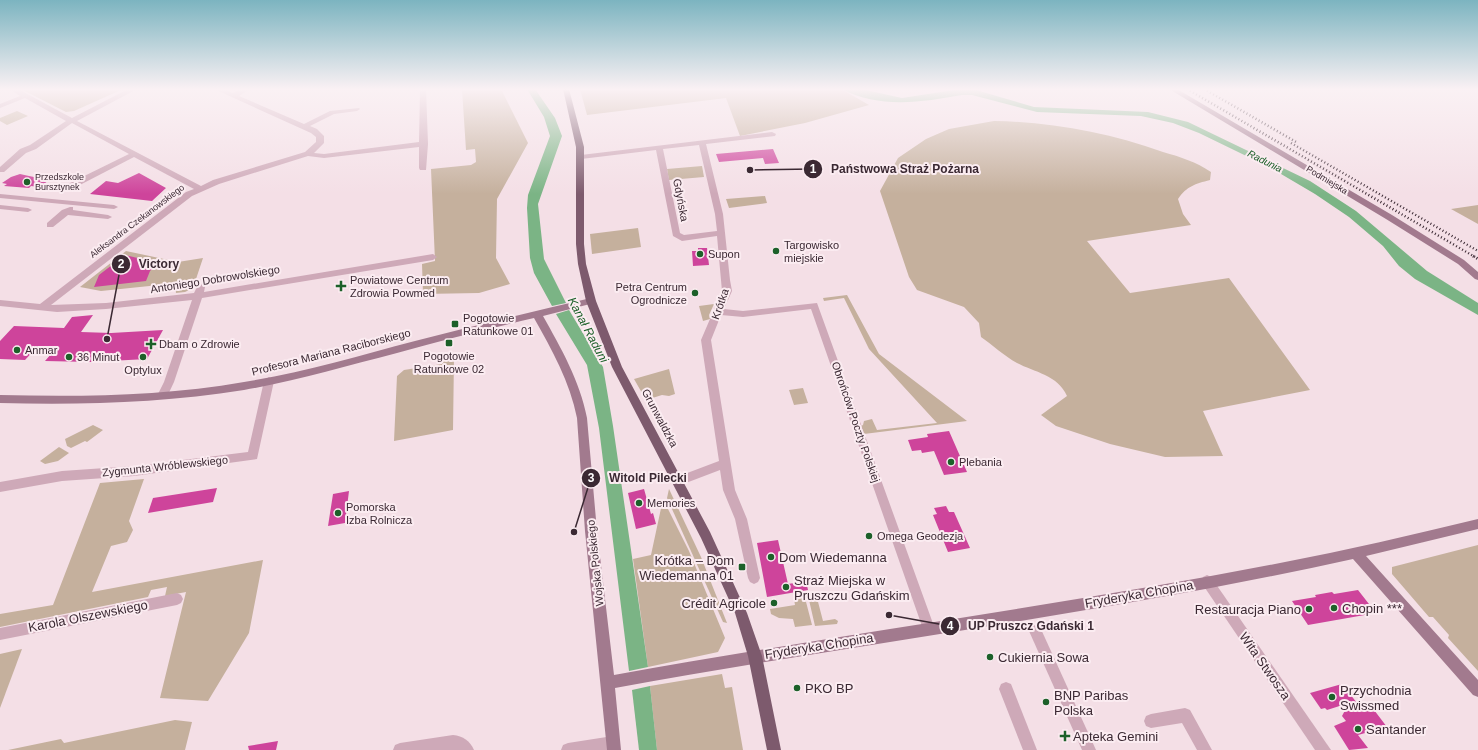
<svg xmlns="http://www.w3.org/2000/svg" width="1478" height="750" viewBox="0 0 1478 750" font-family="Arial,sans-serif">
  <rect width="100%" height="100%" fill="#f4dfe6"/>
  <g fill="#c5b09d">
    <path d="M21 89H123L74 111 66 112Z"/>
    <path d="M462 89H501L528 143 497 199 496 258 510 284 479 293 423 294 422 264 435 261 431 169 471 165 476 162 475 149 466 150Z"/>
    <path d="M580 89H841L869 105 805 123 740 136 726 98 587 115Z"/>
    <path d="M17 111 28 116 7 125 0 121V118Z"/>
    <path d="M994 121C1052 122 1109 133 1163 152 1181 157 1196 162 1211 172L1210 180C1195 184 1187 186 1178 199L1183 214 1191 225 1087 241 1130 293 1229 278 1310 390 1203 411 1223 456 1165 457 1110 444 1056 426 1041 415 1067 396C1058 375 1034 372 1017 363 1004 356 993 345 981 337L979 323 964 307 917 290 909 277 880 191 898 158 926 139 949 129Z"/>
    <path d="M702 166 704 177 669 180 667 169Z"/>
    <path d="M765 196 767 203 729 208 726 199Z"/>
    <path d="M1478 205V224L1451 209Z"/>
    <path d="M638 228 641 247 592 254 590 234Z"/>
    <path d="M126 251 178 262 203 258 193 288 185 292 176 293 175 286 169 284 101 291 80 287Z"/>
    <path d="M847 295 879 354 967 421 864 434 861 426 863 425 864 421 872 419 877 430 937 423 869 349 844 298 824 301 823 298Z"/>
    <path d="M714 304 709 315 710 319 703 321 699 306Z"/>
    <path d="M454 357 453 430 394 441 397 376 404 370 442 364V360Z"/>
    <path d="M669 369 675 394 669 396 662 395 646 400 634 379Z"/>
    <path d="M803 388 808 403 794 405 789 390Z"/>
    <path d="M93 425 103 430 87 442 85 441 71 448 67 446 65 439Z"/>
    <path d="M59 447 69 453 58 461 45 464 40 461Z"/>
    <path d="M144 479 129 521 133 530 127 542 111 546 92 592 263 560 249 633 208 701 160 698 186 592 165 596 167 587 151 590 148 597 0 627V614L53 605 100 483Z"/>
    <path d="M669 489 701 557 727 623 723 622 667 498Z"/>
    <path d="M663 499 689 551 725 638 718 652 648 667 633 559 651 555Z"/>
    <path d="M1478 545V671L1448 638 1449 635 1433 617H1429L1392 574V567Z"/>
    <path d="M805 598 812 625 795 627 793 619 779 618 771 614 770 609 795 605 794 599Z"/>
    <path d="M817 598 823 621 835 619 838 621 837 624 815 626 809 600Z"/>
    <path d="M22 649 0 708V654Z"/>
    <path d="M722 674 725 688 732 687 743 750H657L650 686Z"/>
    <path d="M175 720 192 722 185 750H8L61 739 64 743Z"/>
  </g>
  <g fill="#7bb485">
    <path d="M527 89H535L555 118 562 136 538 204 544 259 566 303 552 306 534 273 530 258 527 208 528 195 550 136 544 117Z"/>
    <path d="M842 89H861L902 98 954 90H976L1034 107 1148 112 1188 122 1310 181 1356 211 1427 271 1478 303V315L1415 279 1399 266 1383 246 1349 217 1315 194 1269 167 1199 133 1173 123 1141 116 1037 112 972 95H962C923 102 879 109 842 89Z"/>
    <path d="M569 310 603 367 613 426 648 667 629 671 599 428 587 365 556 314Z"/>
    <path d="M650 686 657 750H639L632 690Z"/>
  </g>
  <g fill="#ce449b">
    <path d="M773 149 779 163 765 164 763 158 719 162 716 154Z"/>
    <path d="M139 173 166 188 152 201 90 194 106 181 118 183Z"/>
    <path d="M20 174 29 176 49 180 40 187 31 186 29 188 4 186 7 184 2 183 11 177Z"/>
    <path d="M698 248H707L709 265 693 266 692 251H698Z"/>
    <path d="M125 255 150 261 146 264 155 266 150 271 146 281 94 287 99 275Z"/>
    <path d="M93 315 81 332 111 333 163 330 147 359 91 362 45 361 58 346H38L25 360 0 359V341L14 326 64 328 72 317Z"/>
    <path d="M949 431 967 472 944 475 934 451 922 453 921 450 912 451 908 440 928 437 927 434Z"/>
    <path d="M217 488 213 502 148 513 153 498Z"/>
    <path d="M644 489 651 514 653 513 656 524 636 529 628 493Z"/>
    <path d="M349 491 345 523 328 526 333 494Z"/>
    <path d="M946 506 949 512H954L970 548 948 552 933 515 937 514 934 508Z"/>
    <path d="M778 540 788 584 806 581 808 590 767 597 757 543Z"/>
    <path d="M1358 590 1376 613 1308 625 1292 601 1316 597 1315 595 1332 592 1334 594Z"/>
    <path d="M1342 684 1361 708 1371 706 1387 727 1358 735 1368 748 1349 750 1334 726 1346 721 1342 716 1349 703 1327 710 1325 708 1321 709 1310 693Z"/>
    <path d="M278 741 276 750H249L248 746Z"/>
  </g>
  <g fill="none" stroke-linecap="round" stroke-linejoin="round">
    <g fill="#cea9b8" fill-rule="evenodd">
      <path d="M9 89H18L72 118 128 89H137L77 121 201 186 213 180 305 152 316 142V137L311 133 214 89H223L233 93 241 89H250L239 96 304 124 330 111 359 108 360 109 357 111 334 114 310 126 317 129 324 136V143L314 153 324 154 419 142 420 89H426L428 144 426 170H420L419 168V147L324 158 308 156 219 184 192 196 51 305 106 303 194 293 198 285 201 284 205 287 204 292 433 254 437 257 433 260 202 298 174 382 166 399H158L157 396 164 382 192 300 106 309 57 312 0 306V300L40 304 186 192 194 189 134 157 74 188H68V184L129 154 72 123 36 149 26 153 4 172H0V167L20 149 30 145 66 121 25 98 0 108V104L20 96Z"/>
      <path d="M772 132 776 134 775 136 706 144 723 214 730 280 732 291 724 309 743 311 817 303 935 629 934 633 929 635 924 633 923 629 811 309 743 317 721 315 711 340 735 490 747 519 760 578 758 582 754 584 750 582 748 578 735 519 723 490 720 470 678 486 674 484 672 481 674 478 719 461 701 340 722 291 717 236 682 241 673 236 656 150 581 159 577 157 581 155ZM699 145 715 214 717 231 684 235 680 233 663 149Z"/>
      <path d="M0 194 114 205 118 207 114 209 0 198Z"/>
      <path d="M0 205 28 208 32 210 28 212 0 209Z"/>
      <path d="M70 207H73V210L108 215 112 217 108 219 68 215 53 227H47V223L62 210Z"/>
      <path d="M269 377 274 381 257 459 134 476 62 481 0 492V482L62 471 134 466 248 452 264 381Z"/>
      <path d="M1207 575 1211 577 1331 750H1315L1203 585 1201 581 1203 577Z"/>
      <path d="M177 593 181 595 183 599 181 603 177 605 0 640V628Z"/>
      <path d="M1035 625 1040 627 1096 750H1082L1029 631 1030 627Z"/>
      <path d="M1006 682 1011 684 1037 750H1023L999 689 1001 684Z"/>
      <path d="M1185 708 1190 710 1212 750H1197L1182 723 1151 728 1146 726 1144 721 1146 716 1151 714Z"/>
      <path d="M453 735C463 736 470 741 474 750H393L395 745 400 743Z"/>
      <path d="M613 736 618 738 620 743 618 748 613 750H561L563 745 568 743Z"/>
    </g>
    <g fill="#a27a8e" fill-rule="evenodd">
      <path d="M1169 89H1177L1392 215 1464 260 1478 272V280L1475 279 1458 264 1386 219Z"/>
      <path d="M591 298 596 301 594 303 543 316C561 348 580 381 587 418L597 531 614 675C835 635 1059 606 1280 563 1347 550 1412 535 1478 519V529L1366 556 1478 680V697L1473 695 1353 559C1109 613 861 643 615 688L621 750H607L585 531 577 418C570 382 552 350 534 318 488 329 443 340 397 353 346 366 296 381 244 390 163 403 82 405 0 403V395C82 397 164 396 244 382 302 373 358 356 415 341 473 326 532 312 591 298Z"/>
    </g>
    <path fill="#7d5a6d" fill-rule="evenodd" d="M563 89H569L584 147V244L586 264 596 301 622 367 710 532 747 613 762 656 781 750H767L748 656 735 613 701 538 612 367 586 301 578 264 576 244V147Z"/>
    <g stroke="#3b2933" stroke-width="2.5" stroke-dasharray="1 2.5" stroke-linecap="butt">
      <path d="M1187 89 1475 257"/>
      <path d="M1204 89 1298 143"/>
      <path d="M1291 143 1478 251"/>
    </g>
    <path stroke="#3b2933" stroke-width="3" stroke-dasharray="1 3" stroke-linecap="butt" d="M1473 256 1478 259"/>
  </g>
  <linearGradient id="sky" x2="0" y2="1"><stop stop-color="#7cb4c0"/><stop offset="0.46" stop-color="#faf1f4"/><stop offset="1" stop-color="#faf1f4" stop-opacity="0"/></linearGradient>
  <rect width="1478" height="194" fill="url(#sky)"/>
  <g fill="#1c6029" stroke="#fbecf1" stroke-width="1.5">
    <circle cx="27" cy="182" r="4"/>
    <circle cx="776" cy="251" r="4"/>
    <circle cx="700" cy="254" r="4"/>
    <path d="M339 280h4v4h4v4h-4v4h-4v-4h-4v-4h4z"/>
    <circle cx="695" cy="293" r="4"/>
    <rect x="451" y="320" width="8" height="8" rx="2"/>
    <rect x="445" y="339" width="8" height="8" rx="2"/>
    <path d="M149 338h4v4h4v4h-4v4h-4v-4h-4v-4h4z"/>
    <circle cx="17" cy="350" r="4"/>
    <circle cx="69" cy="357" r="4"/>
    <circle cx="143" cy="357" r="4"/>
    <circle cx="951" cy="462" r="4"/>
    <circle cx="639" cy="503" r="4"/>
    <circle cx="338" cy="513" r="4"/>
    <circle cx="869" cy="536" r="4"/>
    <circle cx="771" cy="557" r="4"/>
    <rect x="738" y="563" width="8" height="8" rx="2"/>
    <circle cx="786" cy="587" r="4"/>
    <circle cx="774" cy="603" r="4"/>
    <circle cx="1334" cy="608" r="4"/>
    <circle cx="1309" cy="609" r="4"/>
    <circle cx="990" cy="657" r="4"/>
    <circle cx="797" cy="688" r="4"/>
    <circle cx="1332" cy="697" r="4"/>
    <circle cx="1046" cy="702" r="4"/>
    <circle cx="1358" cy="729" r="4"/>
    <path d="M1063 730h4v4h4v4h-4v4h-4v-4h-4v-4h4z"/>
  </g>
  <g text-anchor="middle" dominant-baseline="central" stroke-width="4" stroke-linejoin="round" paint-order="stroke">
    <g font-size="9" fill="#3b2933" stroke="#fbecf1" text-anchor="start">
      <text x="35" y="177">Przedszkole<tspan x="35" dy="10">Bursztynek</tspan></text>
    </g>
    <g font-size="9" fill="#3b2933" stroke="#fbecf1">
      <text transform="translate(1327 180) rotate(31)">Podmiejska</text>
      <text transform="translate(137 221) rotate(-37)">Aleksandra Czekanowskiego</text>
    </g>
    <g font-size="10" font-style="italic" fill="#1c6029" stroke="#fbecf1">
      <text transform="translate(1265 161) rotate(27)">Radunia</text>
    </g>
    <g font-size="11" fill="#3b2933" stroke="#fbecf1">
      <text transform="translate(681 200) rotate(79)">Gdyńska</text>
      <text transform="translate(215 279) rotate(-9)">Antoniego Dobrowolskiego</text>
      <text transform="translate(720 304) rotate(-71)">Krótka</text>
      <text transform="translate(331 352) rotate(-14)">Profesora Mariana Raciborskiego</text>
      <text transform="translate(660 418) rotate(62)">Grunwaldzka</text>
      <text transform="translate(856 422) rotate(71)">Obrońców Poczty Polskiej</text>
      <text transform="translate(165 466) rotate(-6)">Zygmunta Wróblewskiego</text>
      <text transform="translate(595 563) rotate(-96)">Wojska Polskiego</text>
    </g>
    <g font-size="11" fill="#3b2933" stroke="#fbecf1" text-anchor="start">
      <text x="784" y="245">Targowisko<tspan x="784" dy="13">miejskie</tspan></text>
      <text x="708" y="254">Supon</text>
      <text x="350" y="280">Powiatowe Centrum<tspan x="350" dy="13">Zdrowia Powmed</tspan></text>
      <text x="687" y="287" text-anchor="end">Petra Centrum<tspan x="687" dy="13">Ogrodnicze</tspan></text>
      <text x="463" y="318">Pogotowie<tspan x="463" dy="13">Ratunkowe 01</tspan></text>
      <text x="159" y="344">Dbam o Zdrowie</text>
      <text x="25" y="350">Anmar</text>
      <text x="449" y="356" text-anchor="middle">Pogotowie<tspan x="449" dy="13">Ratunkowe 02</tspan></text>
      <text x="77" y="357">36 Minut</text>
      <text x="143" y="370" text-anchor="middle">Optylux</text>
      <text x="959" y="462">Plebania</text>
      <text x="647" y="503">Memories</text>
      <text x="346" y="507">Pomorska<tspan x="346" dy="13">Izba Rolnicza</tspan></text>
      <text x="877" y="536">Omega Geodezja</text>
    </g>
    <g font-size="12" font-style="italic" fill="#1c6029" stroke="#fbecf1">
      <text transform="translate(588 330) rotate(62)">Kanał Raduni</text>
    </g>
    <g font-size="13" fill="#3b2933" stroke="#fbecf1" text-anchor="start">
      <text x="779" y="557">Dom Wiedemanna</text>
      <text x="734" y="560" text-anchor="end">Krótka – Dom<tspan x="734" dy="15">Wiedemanna 01</tspan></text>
      <text x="794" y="580">Straż Miejska w<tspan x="794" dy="15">Pruszczu Gdańskim</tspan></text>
      <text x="766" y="603" text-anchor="end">Crédit Agricole</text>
      <text x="1342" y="608">Chopin ***</text>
      <text x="1301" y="609" text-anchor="end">Restauracja Piano</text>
      <text x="998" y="657">Cukiernia Sowa</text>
      <text x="805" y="688">PKO BP</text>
      <text x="1340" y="690">Przychodnia<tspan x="1340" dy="15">Swissmed</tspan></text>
      <text x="1054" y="695">BNP Paribas<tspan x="1054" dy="15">Polska</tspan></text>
      <text x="1366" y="729">Santander</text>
      <text x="1073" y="736">Apteka Gemini</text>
    </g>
    <g font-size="13" fill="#3b2933" stroke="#fbecf1">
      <text transform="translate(1139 594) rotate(-10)">Fryderyka Chopina</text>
      <text transform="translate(88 616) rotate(-11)">Karola Olszewskiego</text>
      <text transform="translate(819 646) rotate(-9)">Fryderyka Chopina</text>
      <text transform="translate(1265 666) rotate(55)">Wita Stwosza</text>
    </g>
  </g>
  <path fill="none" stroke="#3b2933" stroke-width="1.5" d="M750 170L813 169M107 339L121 264M574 532L591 478M889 615L950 626"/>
  <g fill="#3b2933" stroke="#fbecf1" stroke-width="1.5">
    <circle cx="750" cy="170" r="4"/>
    <circle cx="107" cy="339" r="4"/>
    <circle cx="574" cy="532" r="4"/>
    <circle cx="889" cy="615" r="4"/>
    <circle cx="813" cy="169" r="10"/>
    <circle cx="121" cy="264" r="10"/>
    <circle cx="591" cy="478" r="10"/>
    <circle cx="950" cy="626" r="10"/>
  </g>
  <g font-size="12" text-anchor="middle" font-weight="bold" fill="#fff">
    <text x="813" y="173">1</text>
    <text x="121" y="268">2</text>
    <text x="591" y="482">3</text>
    <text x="950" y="630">4</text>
  </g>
  <g font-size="12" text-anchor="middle" font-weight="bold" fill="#3b2933" stroke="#fbecf1" stroke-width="4" stroke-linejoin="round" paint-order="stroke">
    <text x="905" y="173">Państwowa Straż Pożarna</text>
    <text x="159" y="268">Victory</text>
    <text x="648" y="482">Witold Pilecki</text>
    <text x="1031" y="630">UP Pruszcz Gdański 1</text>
  </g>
</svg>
